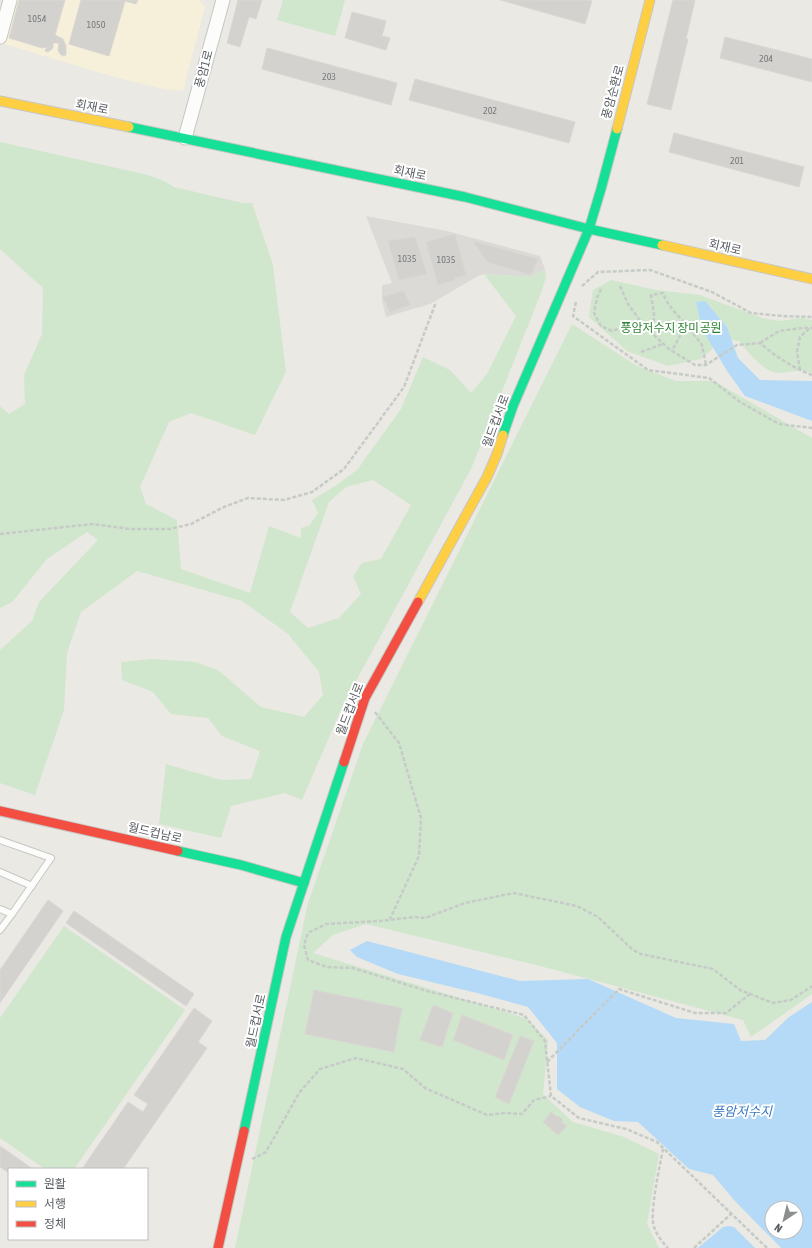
<svg xmlns="http://www.w3.org/2000/svg" width="812" height="1248" viewBox="0 0 812 1248" font-family="'Asap Condensed','Noto Sans KR',sans-serif">
  <rect width="100%" height="100%" fill="#eae9e3"/>
  <path fill="#f6f0da" d="M16 0H199L205 7 183 91 164 89 118 78 4 44Z"/>
  <path fill="#dcdad6" d="M366 216 447 231 540 256 545 269 531 277 484 274 478 276 430 304 386 317 382 300V285L392 283Z"/>
  <g fill="#d0e7cd" fill-rule="evenodd">
    <path d="M283 0H345L335 36 277 20Z"/>
    <path d="M0 142 148 175 164 181 174 187 243 203H252L273 265 286 372 255 435 191 413 169 422 140 487 146 504 177 520 181 569 250 593 269 526 301 538V528L309 526 318 513 312 500 335 486 357 470 401 409 423 357 450 370 471 393 487 374 516 316 484 274 531 277 545 269 546 277 541 293 471 469 343 705 302 800 285 793 231 806 221 838 159 824 166 764 221 780 251 779 260 751 222 736 208 718 171 714 153 692 122 680 121 662 153 659 195 662 218 670 261 707 304 717 323 695 319 672 288 634 242 601 137 571 81 612 67 653 64 710 35 795 0 783V650L32 621 39 602 98 540 87 532 47 559 12 602 0 608V406L9 414 25 404 24 375 42 334 43 288 0 249ZM373 480 411 505 381 559 362 563 353 576 361 594 339 618 308 628 290 612 329 502 346 487Z"/>
    <path d="M611 280 656 290 700 295 762 318 781 321 801 318 812 320V373C800 368 790 373 777 373 765 373 746 350 739 341L723 339 701 359 668 366 627 351 589 317 593 290Z"/>
    <path d="M572 324 637 366 676 381H714L812 438V994L751 1037 743 1020 544 967 366 924 333 935 313 953 525 1018 548 1040 543 1094 573 1122 624 1137 659 1154 647 1224 659 1248H235L308 903 363 744Z"/>
    <path d="M64 926 185 1010 74 1169H45L0 1138V1018Z"/>
  </g>
  <g fill="#b5daf7" fill-rule="evenodd">
    <path d="M705 301 727 327 738 358 760 380 812 381V421L745 396 727 371 702 329 696 302Z"/>
    <path d="M367 941 520 981 588 979 676 1018 734 1024 741 1041 765 1040 789 1017 812 1002V1248H781L734 1200 713 1175 689 1169 638 1122 614 1121 580 1107 557 1089V1043L528 1007 481 994 398 974 357 957 350 950ZM772 1208H796V1232H772Z"/>
    <path d="M729 1226 734 1227 755 1248H698L723 1227Z"/>
  </g>
  <g fill="#d3d2ce" stroke="#dad7d2">
    <path d="M19 0H65L55 35 63 39 66 46V55L63 56 60 54 58 50 59 43H53V48L48 52 45 51 47 47 42 48 9 38Z"/>
    <path d="M81 0H138L136 4 125 1 109 56 69 44Z"/>
    <path d="M238 0H262L256 19 249 17 240 47 227 43Z"/>
    <path d="M500 0H587L592 1 585 24Z"/>
    <path d="M673 0H695L686 39H688L671 110 647 104Z"/>
    <path d="M352 12 386 21 382 36 390 38 386 50 345 38Z"/>
    <path d="M725 37 812 59V82L720 58Z"/>
    <path d="M267 48 397 83 391 105 262 69Z"/>
    <path d="M415 79 575 122 569 143 409 100Z"/>
    <path d="M674 133 804 167 799 187 669 152Z"/>
    <path d="M455 234 466 275 454 278 455 280 438 285 426 242Z"/>
    <path d="M415 237 427 274 399 280 388 241Z"/>
    <path d="M473 241 538 259 531 275 487 262Z"/>
    <path d="M404 291 410 305 390 312 383 297Z"/>
    <path d="M48 900 63 911 0 1003V970Z"/>
    <path d="M74 911 194 994 186 1006 66 923Z"/>
    <path d="M314 990 402 1008 394 1052 305 1034Z"/>
    <path d="M433 1005 453 1013 442 1047 420 1040Z"/>
    <path d="M194 1008 212 1021 198 1042 207 1048 123 1169H82L128 1102 143 1112 148 1104 134 1095Z"/>
    <path d="M462 1015 513 1035 504 1060 453 1040Z"/>
    <path d="M520 1036 534 1041 509 1104 495 1097Z"/>
    <path d="M551 1112 556 1116 560 1117 562 1119V1122L567 1126 558 1135 543 1122Z"/>
    <path d="M0 1146 33 1169H9V1173L0 1167Z"/>
  </g>
  <g fill="none" stroke-linecap="round" stroke-linejoin="round">
    <defs>
      <g id="lane">
        <path d="M0 840 51 858 12 914"/>
        <path d="M0 872 32 886"/>
        <path d="M0 909 12 914 0 930"/>
      </g>
      <g id="street">
        <path d="M0 37 10 0"/>
        <path d="M185 138 223 0"/>
      </g>
      <g id="fast">
        <path d="M129 127 465 197 589 229 662 245"/>
        <path d="M503 435 513 406 589 229 601 189 617 129"/>
        <path d="M178 851 241 865 304 883"/>
        <path d="M244 1131 286 937 344 762"/>
      </g>
      <g id="slow">
        <path d="M0 101 129 127"/>
        <path d="M617 129 650 0"/>
        <path d="M662 245 812 279"/>
        <path d="M418 602 487 477 497 454 503 435"/>
      </g>
      <g id="jam">
        <path d="M344 762 365 698 418 602"/>
        <path d="M0 811 178 851"/>
        <path d="M218 1248 244 1131"/>
      </g>
    </defs>
    <use href="#lane" stroke="#c6c6c4" stroke-width="8"/>
    <use href="#street" stroke="#c6c6c4" stroke-width="15"/>
    <use href="#fast" stroke="#c6c7c5" stroke-width="11"/>
    <use href="#slow" stroke="#c6c7c5" stroke-width="11"/>
    <use href="#jam" stroke="#c6c7c5" stroke-width="11"/>
    <g stroke="#c6cbc8" stroke-width="2.5" stroke-dasharray="4 2" stroke-linecap="butt">
      <path d="M582 286 598 272 650 270 712 292 751 313 782 316 812 317"/>
      <path d="M620 286 628 304 644 326 669 349 695 365H706L737 345 760 343C775 356 793 368 812 375"/>
      <path d="M601 289 597 298 594 313 601 326 612 331 641 322"/>
      <path d="M576 302 573 316 648 370 709 378 740 402 779 424 812 428"/>
      <path d="M686 324 702 345 706 365"/>
      <path d="M653 334 654 314 651 295 663 293C667 305 677 315 686 324L672 351"/>
      <path d="M760 343 779 331 803 328H812"/>
      <path d="M641 352 663 344"/>
      <path d="M800 370 797 352 800 337 810 328"/>
      <path d="M0 534 92 524 130 529H170L191 524 224 507 248 498 284 500 312 492 344 469 404 387 436 302"/>
      <path d="M375 712 399 743 421 818 419 856 390 919"/>
      <path d="M547 1062 619 989 695 1013H726L750 994"/>
      <path d="M663 1149C660 1165 649 1214 654 1227 657 1235 662 1242 668 1248"/>
      <path d="M252 1159 266 1152 299 1093 320 1069 356 1058 403 1069 425 1088 487 1115 505 1113 522 1114 534 1100 551 1096"/>
      <path d="M694 1248 731 1214"/>
      <path d="M767 1248 657 1142 626 1129 579 1118 551 1096 545 1041 524 1015 427 991 353 968 327 967 308 960 304 945 308 933 326 924 379 921 415 917 425 918 465 903 514 893 577 906 598 917 633 950 641 954 713 969 740 990 773 1003 791 1000 812 986"/>
    </g>
    <use href="#lane" stroke="#fcfcfb" stroke-width="6"/>
    <use href="#street" stroke="#fcfcfb" stroke-width="13"/>
    <use href="#fast" stroke="#16e098" stroke-width="9"/>
    <use href="#slow" stroke="#ffcf43" stroke-width="9"/>
    <use href="#jam" stroke="#f24e42" stroke-width="9"/>
  </g>
  <g text-anchor="middle" dominant-baseline="central" stroke-width="4" stroke-linejoin="round" paint-order="stroke">
    <g font-size="10" fill="#787b7e">
      <text x="37" y="18">1054</text>
      <text x="96" y="24">1050</text>
      <text x="766" y="58">204</text>
      <text x="329" y="76">203</text>
      <text x="490" y="110">202</text>
      <text x="737" y="160">201</text>
      <text x="407" y="258">1035</text>
      <text x="446" y="259">1035</text>
    </g>
    <g font-size="12" fill="#595d62" stroke="#fff">
      <text transform="translate(204 69) rotate(-75)">풍암1로</text>
      <text transform="translate(613 92) rotate(-75)">풍암순환로</text>
      <text transform="translate(92 107) rotate(11)">회재로</text>
      <text transform="translate(410 173) rotate(12)">회재로</text>
      <text transform="translate(725 247) rotate(13)">회재로</text>
      <text transform="translate(496 421) rotate(-70)">월드컵서로</text>
      <text transform="translate(350 709) rotate(-69)">월드컵서로</text>
      <text transform="translate(155 833) rotate(13)">월드컵남로</text>
      <text transform="translate(256 1021) rotate(-78)">월드컵서로</text>
    </g>
    <g font-size="12" fill="#2f8334" stroke="#fff">
      <text x="671" y="328">풍암저수지 장미공원</text>
    </g>
    <g font-size="13" font-style="italic" fill="#3978bf" stroke="#fff">
      <text x="742" y="1111">풍암저수지</text>
    </g>
  </g>
  <rect x="8" y="1168" width="140" height="72" fill="#ffffff" stroke="#bdbec0"/>
  <rect x="16" y="1181" width="20" height="6" fill="#16e098" stroke="#bdbec0"/>
  <text x="44" y="1188" font-size="12" fill="#595d62">원활</text>
  <rect x="16" y="1201" width="20" height="6" fill="#ffcf43" stroke="#bdbec0"/>
  <text x="44" y="1208" font-size="12" fill="#595d62">서행</text>
  <rect x="16" y="1221" width="20" height="6" fill="#f24e42" stroke="#bdbec0"/>
  <text x="44" y="1228" font-size="12" fill="#595d62">정체</text>
  <g transform="translate(784 1220) rotate(215)"><circle r="19" fill="#ffffff" stroke="#bdbec0"/>
  <path d="M0-3L7 15L0 10L-7 15Z" fill="#8c8e8f"/>
  <text y="-6" font-size="11" font-weight="bold" text-anchor="middle" fill="#595d62">N</text>
  </g>
</svg>
